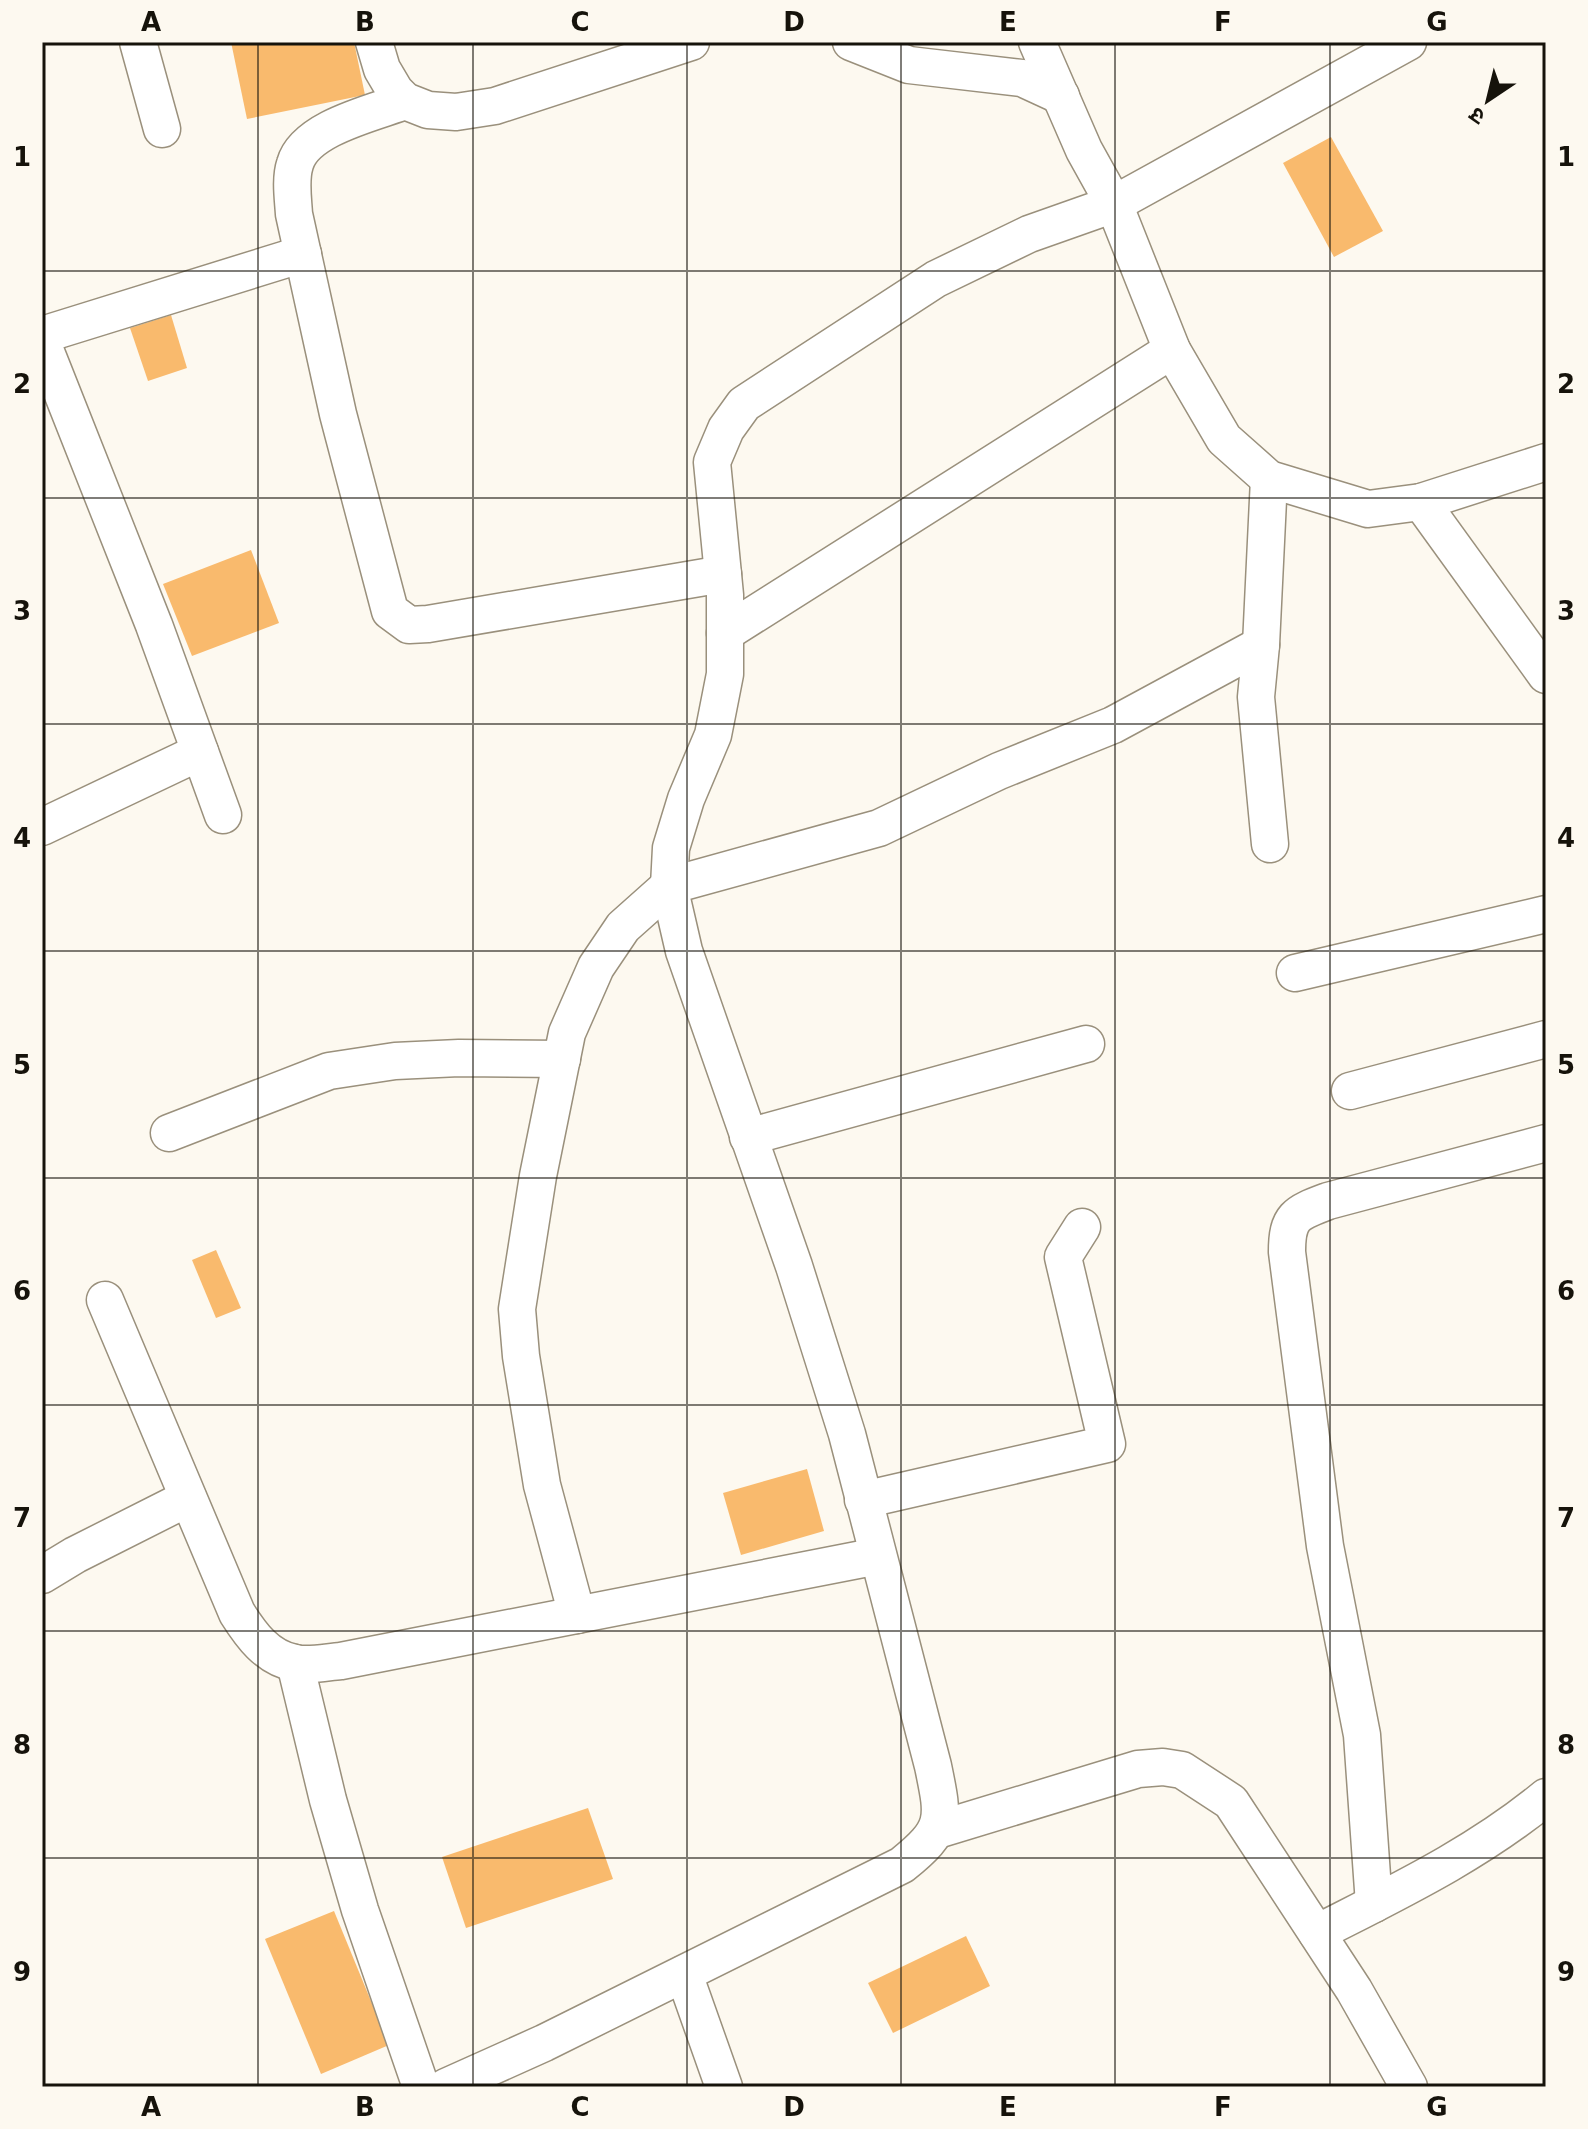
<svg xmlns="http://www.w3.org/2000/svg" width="1588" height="2129" viewBox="0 0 1588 2129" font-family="'DejaVu Sans','Noto Sans Devanagari',sans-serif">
  <rect width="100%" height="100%" fill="#fdf9f0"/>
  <g fill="#f9ba6d">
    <path d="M231 42H354L365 95 247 119Z"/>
    <path d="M1331 137 1383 231 1334 257 1283 163Z"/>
    <path d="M171 315 187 368 148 381 130 328Z"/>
    <path d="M251 550 279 623 192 656 163 584Z"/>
    <path d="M216 1250 241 1308 216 1318 192 1260Z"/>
    <path d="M807 1469 824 1531 741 1555 723 1493Z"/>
    <path d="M588 1808 613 1879 466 1928 442 1857Z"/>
    <path d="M334 1911 389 2045 321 2074 265 1939Z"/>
    <path d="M966 1936 990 1986 893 2033 868 1983Z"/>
  </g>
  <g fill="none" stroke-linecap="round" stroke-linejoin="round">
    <defs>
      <g id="street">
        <path d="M138 42 162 129"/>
        <path d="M374 42 382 69 395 91 405 101 428 110 456 112 495 106 691 42"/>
        <path d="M851 42 909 65 1022 78 1061 96"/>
        <path d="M1037 42 1084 150 1114 204 1172 350 1224 439 1269 479 1368 509 1421 502 1546 462"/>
        <path d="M405 101C373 113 305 128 295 164 290 179 293 198 294 214L338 414 390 611 409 625 428 624 723 574"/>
        <path d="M42 335 303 254"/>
        <path d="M42 342 154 625 223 815"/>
        <path d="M1269 479 1261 645 1256 697 1270 844"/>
        <path d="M1421 502 1546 675"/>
        <path d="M725 633 1172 350"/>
        <path d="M42 827 200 752"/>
        <path d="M1295 973 1546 914"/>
        <path d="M1350 1091 1546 1039"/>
        <path d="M169 1133 329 1071 395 1061 459 1058 562 1059"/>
        <path d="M748 1137 1086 1044"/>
        <path d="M105 1300 237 1613C251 1635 267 1658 295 1663 308 1666 327 1662 341 1661L878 1556"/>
        <path d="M863 1500 1107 1444 1063 1257 1082 1227"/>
        <path d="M42 1575 75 1555 188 1498"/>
        <path d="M577 1615 542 1485 521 1356 517 1309 538 1176 567 1033 596 967 623 927 669 886 879 828 999 771 1113 725 1261 645"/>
        <path d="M295 1663 328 1800 360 1910 421 2087"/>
        <path d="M937 1830 1138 1769 1163 1767 1182 1770 1231 1802 1354 1990 1409 2087"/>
        <path d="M1374 1904 1362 1735 1325 1546 1287 1252C1287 1216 1296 1213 1328 1201L1546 1143"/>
        <path d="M1317 1933C1397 1892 1477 1854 1546 1797"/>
        <path d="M684 1974 724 2087"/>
        <path d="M446 2087 544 2043 902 1865C947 1829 944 1819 933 1766L847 1434 794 1266 684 951 669 886 671 848 686 799 713 735 725 674V595L712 462 726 429 744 404 936 279 1029 234 1114 204 1408 42"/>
      </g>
    </defs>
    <use href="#street" stroke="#9a907c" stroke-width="39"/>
    <use href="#street" stroke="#fff" stroke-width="36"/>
  </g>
  <path fill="none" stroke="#16130b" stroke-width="2" stroke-opacity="0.55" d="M258 42V2087M473 42V2087M687 42V2087M901 42V2087M1115 42V2087M1330 42V2087M42 271H1546M42 498H1546M42 724H1546M42 951H1546M42 1178H1546M42 1405H1546M42 1631H1546M42 1858H1546"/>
  <rect width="1588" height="2129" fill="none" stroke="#fdf9f0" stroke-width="88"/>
  <g transform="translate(1488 100) rotate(215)" stroke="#fdf9f0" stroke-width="6" paint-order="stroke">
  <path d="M0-6L14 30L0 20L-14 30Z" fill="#16130b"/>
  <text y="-12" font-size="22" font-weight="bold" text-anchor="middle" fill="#16130b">उ</text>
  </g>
  <rect x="44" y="44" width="1500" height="2041" fill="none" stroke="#16130b" stroke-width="3"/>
  <g font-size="26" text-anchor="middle" font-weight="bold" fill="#16130b">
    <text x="151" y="31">A</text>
    <text x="365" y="31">B</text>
    <text x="580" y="31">C</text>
    <text x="794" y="31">D</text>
    <text x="1008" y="31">E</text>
    <text x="1223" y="31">F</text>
    <text x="1437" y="31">G</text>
    <text x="22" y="166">1</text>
    <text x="1566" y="166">1</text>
    <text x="22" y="393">2</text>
    <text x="1566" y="393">2</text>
    <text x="22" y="620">3</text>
    <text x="1566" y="620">3</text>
    <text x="22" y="847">4</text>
    <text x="1566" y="847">4</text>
    <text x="22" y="1074">5</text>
    <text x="1566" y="1074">5</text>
    <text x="22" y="1300">6</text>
    <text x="1566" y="1300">6</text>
    <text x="22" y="1527">7</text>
    <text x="1566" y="1527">7</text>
    <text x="22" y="1754">8</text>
    <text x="1566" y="1754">8</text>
    <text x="22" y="1981">9</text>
    <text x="1566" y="1981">9</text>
    <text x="151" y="2116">A</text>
    <text x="365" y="2116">B</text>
    <text x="580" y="2116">C</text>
    <text x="794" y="2116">D</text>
    <text x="1008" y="2116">E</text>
    <text x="1223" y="2116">F</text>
    <text x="1437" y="2116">G</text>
  </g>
</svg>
